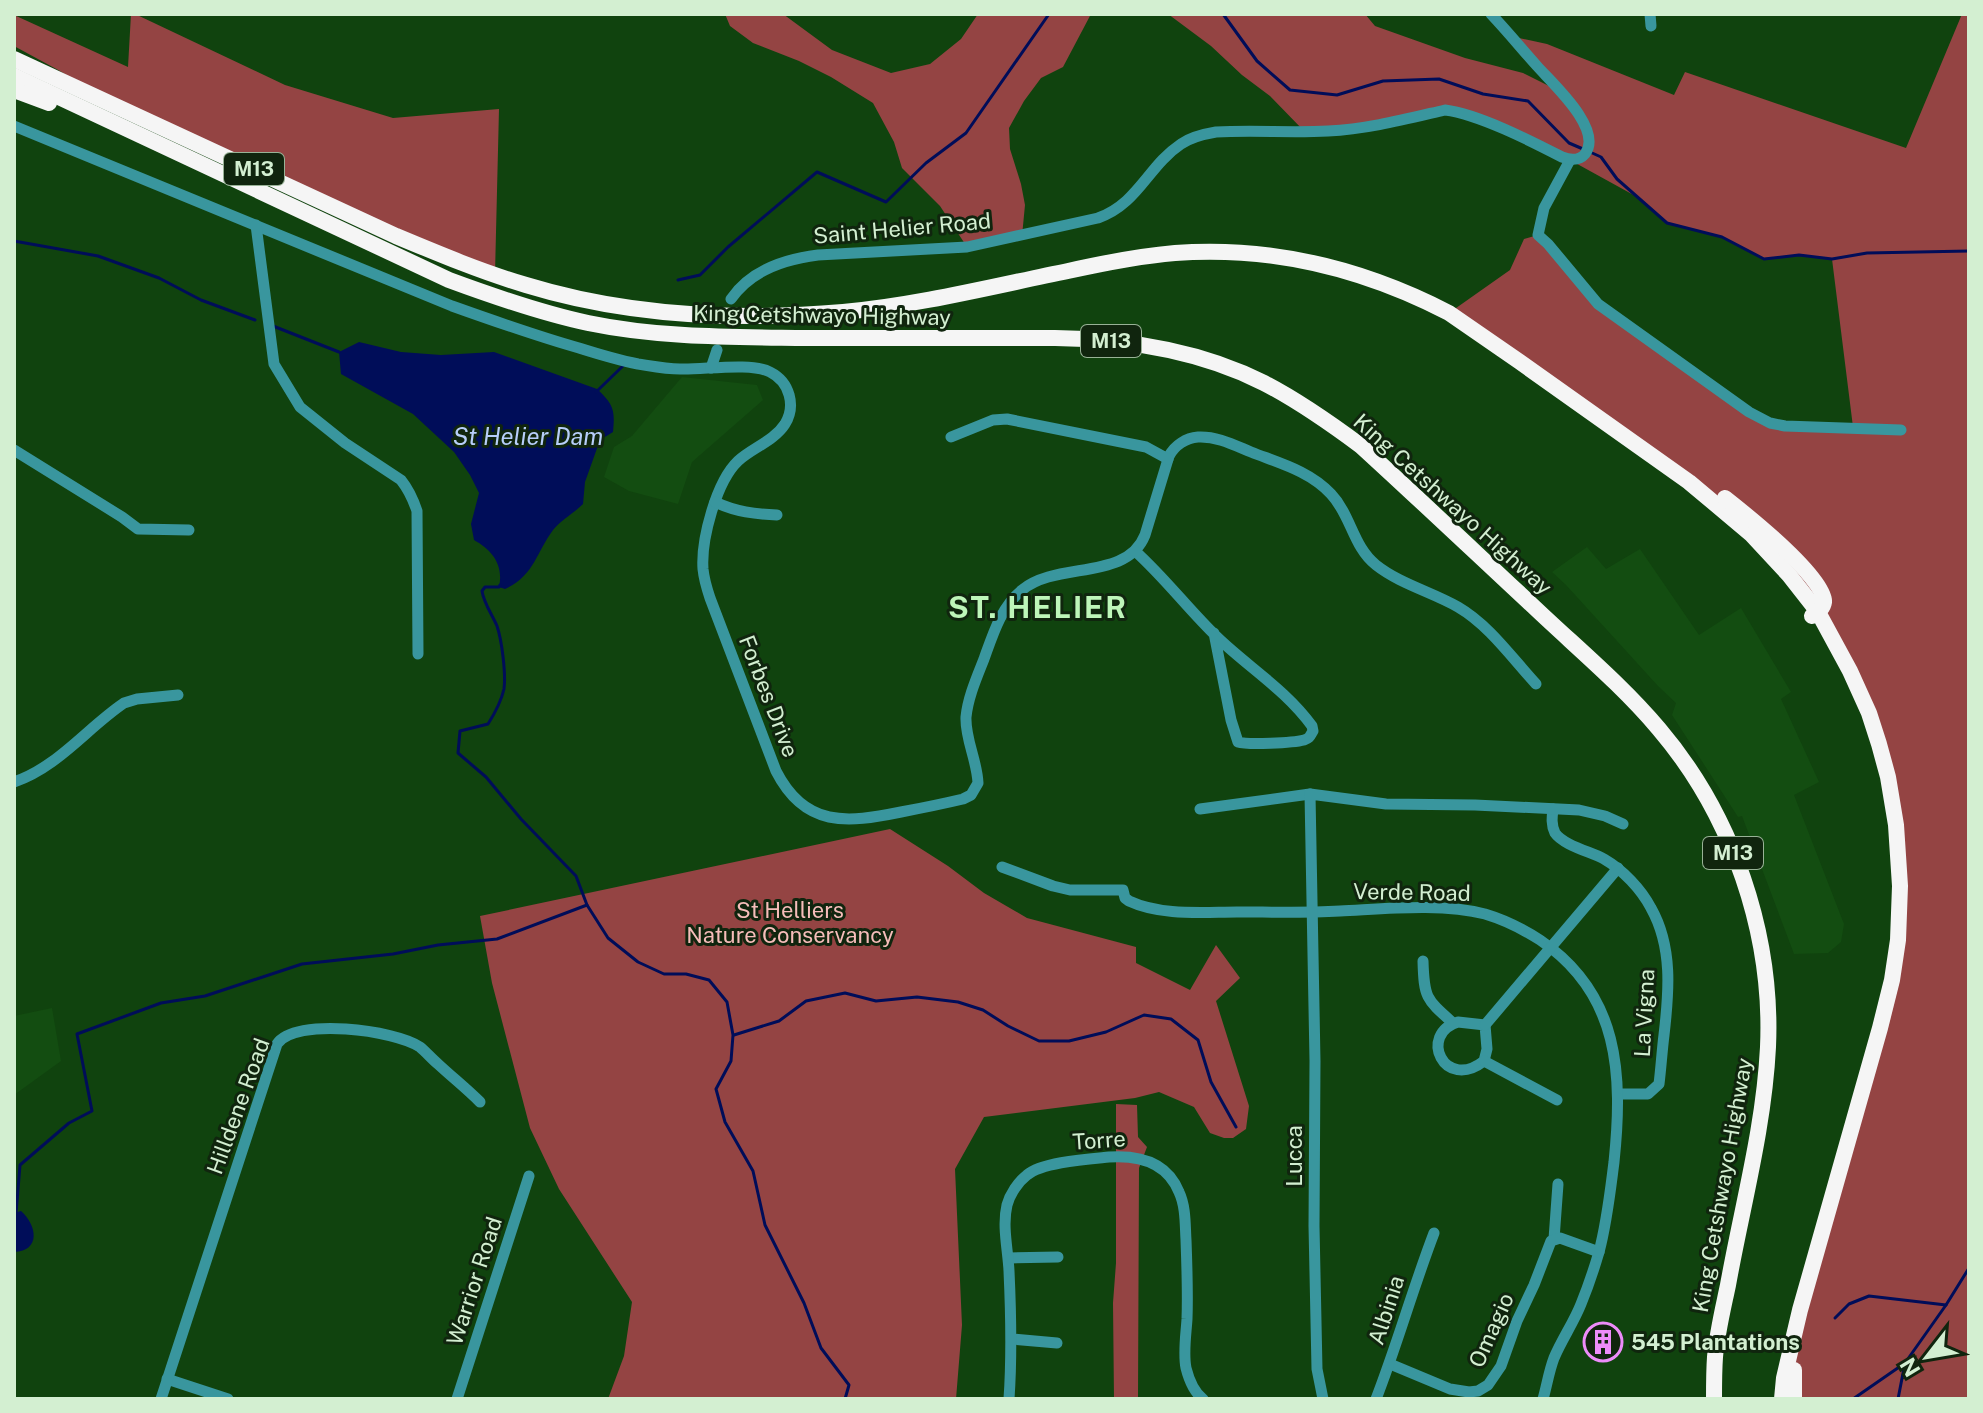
<svg xmlns="http://www.w3.org/2000/svg" width="1983" height="1413" viewBox="0 0 1983 1413" font-family="'Public Sans',sans-serif">
  <rect width="100%" height="100%" fill="#10430e"/>
  <g fill="#134d11">
    <path d="M682 377 757 385 763 400 692 462 678 504 629 491 604 477 614 447 632 436Z"/>
    <path d="M1587 547 1606 569 1640 549 1699 635 1741 608 1791 692 1781 699 1819 782 1794 795 1844 924 1841 942 1828 953 1794 954 1742 816 1738 817 1672 715 1676 703 1658 686 1566 585 1552 572Z"/>
    <path d="M52 1008 61 1061 14 1095V1016Z"/>
  </g>
  <g fill="#944443">
    <path d="M131 14H135L285 85 393 118 499 109 495 274 111 103 60 71 14 46V15L128 67Z"/>
    <path d="M725 14H783L832 50 891 73 930 64 961 39 978 14H1091L1063 67 1041 78 1024 101 1009 128 1010 149 1021 184 1025 205 1022 236 967 247 940 206 902 168 894 142 873 103 831 77 799 61 753 43 730 26Z"/>
    <path d="M1168 14H1365L1375 26 1465 58 1523 73 1561 92 1514 37 1547 44 1674 95 1685 72 1906 148 1962 14H1969V1399H1782L1898 940 1888 777 1818 612 1751 534 1449 313 1510 270 1524 239 1538 235 1589 294 1770 423 1853 427 1832 259 1799 255 1764 259 1722 237 1667 223 1639 198 1570 160 1455 111 1304 131 1270 96 1242 75 1211 46Z"/>
    <path d="M890 829 948 866 984 893 1027 918 1136 947V963L1190 990 1216 945 1240 978 1216 1001 1249 1106 1246 1129 1233 1138H1224L1210 1133 1194 1107 1159 1092 1135 1098 984 1117 955 1169 962 1325 956 1399H608L624 1356 632 1302 559 1189 530 1128 492 983 480 916Z"/>
    <path d="M1116 1104 1137 1105 1138 1137 1147 1147 1139 1168 1138 1399H1114L1113 1303 1116 1263Z"/>
  </g>
  <g fill="#000d59">
    <path d="M359 342 401 352 441 355 494 352 597 389C614 405 615 410 613 432L600 440 585 482 583 504C574 513 561 520 553 530 536 553 534 576 505 589L499 587C504 565 492 550 474 540L471 524 479 493 470 475 454 452 413 414 341 374 339 352Z"/>
    <path d="M21 1211C37 1225 41 1251 14 1252V1213Z"/>
  </g>
  <g fill="none" stroke-linecap="round" stroke-linejoin="round">
    <g stroke="#000d59" stroke-width="3">
      <path d="M1223 14 1257 61 1290 90 1337 95 1383 81 1439 79 1483 94 1528 101 1569 143 1583 149"/>
      <path d="M1590 152 1601 157 1617 179 1667 223 1722 237 1764 259 1799 255 1832 259 1867 253 1969 251"/>
      <path d="M14 241 98 256 159 278 201 300 255 320"/>
      <path d="M678 280 700 275 728 247 817 172 886 202 926 163 966 133 1049 14"/>
      <path d="M273 326 339 352"/>
      <path d="M596 392 625 364"/>
      <path d="M500 585 499 587H485L482 591C484 604 492 614 497 626 502 641 506 674 504 689 501 702 495 713 488 724L460 731 458 753 486 777 521 819 576 876 587 905 608 938 638 962 664 974H686L709 980 727 1002 733 1035 731 1061 716 1089 725 1122 753 1171 765 1225 804 1303 821 1348 849 1385 845 1399"/>
      <path d="M734 1035 779 1021 806 1001 845 993 876 1001 917 997 958 1002 983 1010 1008 1026 1039 1041H1069L1106 1032 1144 1015 1171 1019 1198 1040 1211 1082 1236 1127"/>
      <path d="M16 1214 20 1165 69 1123 92 1111 77 1034 161 1003 205 996 302 964 393 954 438 945 497 939 587 905"/>
      <path d="M1835 1318 1849 1304 1869 1296 1946 1305"/>
      <path d="M1853 1399 1905 1363"/>
      <path d="M1898 1399 1905 1363 1946 1305 1969 1268"/>
    </g>
    <g stroke="#39969e" stroke-width="11">
      <path d="M1650 14 1651 26"/>
      <path d="M14 126 452 306C494 321 536 336 579 348 598 354 618 360 638 364 651 366 666 369 680 369 703 370 751 362 770 372 790 382 796 406 785 424 774 441 752 448 738 461 716 482 701 540 703 569 704 579 707 589 710 598L776 771C805 828 847 823 901 812 922 808 942 804 963 799L971 795 978 783C977 760 965 739 966 717 968 697 977 677 984 659 993 634 1001 607 1022 590 1057 561 1127 581 1145 535L1169 456C1175 445 1186 438 1198 437 1217 436 1234 445 1251 452 1279 463 1310 471 1331 494 1351 515 1353 547 1376 565 1400 584 1432 592 1458 607 1489 625 1512 658 1536 684"/>
      <path d="M1570 160 1544 208 1538 235 1548 244 1598 304 1749 412 1770 423 1785 426 1901 430"/>
      <path d="M256 225 274 364 300 407 345 443 401 480C409 490 413 499 417 511L418 654"/>
      <path d="M731 299C751 270 785 259 818 255L967 247 1098 218C1138 204 1148 166 1181 144 1191 137 1204 134 1216 132 1254 130 1291 133 1328 131 1368 129 1406 119 1445 110 1478 114 1531 141 1562 157 1570 160 1579 161 1585 154 1604 129 1551 82 1537 66 1521 48 1507 31 1491 14"/>
      <path d="M711 368 717 350"/>
      <path d="M951 437 993 420 1007 419 1146 447 1168 459"/>
      <path d="M14 450 122 517 138 529 189 530"/>
      <path d="M715 502C736 512 755 514 777 515"/>
      <path d="M1135 551C1165 578 1188 609 1217 637 1248 667 1286 690 1312 726L1313 731C1310 736 1310 738 1304 740 1293 743 1247 745 1238 742L1231 720 1214 633"/>
      <path d="M14 782C58 767 87 728 124 703L137 699 178 695"/>
      <path d="M1200 809 1310 794"/>
      <path d="M1553 809C1552 817 1551 825 1555 833 1563 845 1591 852 1604 859 1623 870 1641 889 1651 908 1673 947 1669 992 1664 1035 1662 1051 1661 1068 1659 1084L1648 1094H1619"/>
      <path d="M1002 867 1053 886 1070 890H1123L1125 898 1129 901C1161 916 1202 912 1237 912 1271 912 1305 913 1340 911 1384 909 1442 903 1485 914 1505 920 1523 929 1540 940 1620 994 1623 1075 1614 1162 1610 1193 1607 1222 1599 1252 1594 1269 1588 1287 1581 1304 1574 1322 1562 1339 1554 1358 1549 1371 1547 1385 1543 1399"/>
      <path d="M1423 961C1424 998 1426 999 1453 1023"/>
      <path d="M1458 1022 1485 1025 1487 1049 1484 1061C1444 1092 1418 1034 1458 1022Z"/>
      <path d="M1485 1025 1618 868"/>
      <path d="M1484 1061 1557 1100"/>
      <path d="M1554 1239 1558 1184"/>
      <path d="M1009 1258 1058 1257"/>
      <path d="M1012 1339 1057 1343"/>
      <path d="M1390 1364 1450 1389 1469 1392 1478 1391 1488 1385 1501 1366 1517 1321 1534 1285 1551 1241 1560 1238 1599 1252"/>
      <path d="M167 1379 228 1399"/>
      <path d="M161 1399 277 1044C295 1017 395 1030 420 1047 426 1052 432 1059 438 1064 452 1077 467 1089 480 1102"/>
      <path d="M457 1399 529 1176"/>
      <path d="M1009 1399C1012 1356 1011 1314 1009 1271 1008 1250 1002 1226 1007 1205 1010 1194 1018 1182 1027 1175 1042 1162 1089 1159 1109 1157 1139 1155 1167 1162 1179 1192 1186 1207 1185 1225 1186 1240 1187 1267 1188 1293 1187 1319 1186 1335 1183 1353 1186 1368 1189 1380 1194 1392 1203 1399"/>
      <path d="M1323 1399 1317 1369 1314 1226 1315 1061 1310 794 1386 804 1475 805 1579 810 1605 816 1623 824"/>
      <path d="M1376 1399C1397 1345 1413 1288 1434 1233"/>
    </g>
    <g stroke="#f5f5f5" stroke-width="16">
      <path d="M14 59 396 236C439 254 482 272 526 285 627 316 737 321 843 312 919 305 994 286 1068 271 1104 263 1139 256 1175 253 1271 246 1364 269 1449 313L1520 362 1689 482 1751 534 1789 575 1818 612 1850 671 1869 713 1879 744 1888 777 1896 825 1900 886 1898 940 1892 980 1880 1028 1800 1310 1784 1378 1782 1399"/>
      <path d="M14 76 449 280C495 297 541 313 588 323 660 338 733 337 806 338 889 338 972 338 1055 338 1125 339 1201 351 1264 383 1299 401 1330 423 1361 446 1419 499 1476 553 1534 607 1576 647 1621 684 1659 729 1733 816 1773 934 1768 1047 1764 1128 1742 1207 1728 1285 1723 1309 1717 1333 1715 1357 1714 1371 1714 1385 1714 1399"/>
      <path d="M14 90 49 103"/>
      <path d="M1725 498C1744 513 1826 578 1824 602 1823 609 1817 612 1812 616"/>
      <path d="M1794 1399V1370"/>
    </g>
  </g>
  <defs>
    <symbol id="building-ring" viewBox="-11 -11 22 22"><circle r="9.5" fill="#10250e" stroke="#ed8cfa" stroke-width="1.5"/><path d="M-4-6H4V6H1V3H-1V6H-4ZM-2.5-4.3h1.7v1.8h-1.7ZM.8-4.3h1.7v1.8H.8ZM-2.5-1h1.7V.8h-1.7ZM.8-1h1.7V.8H.8Z" fill="#ed8cfa"/></symbol>
  </defs>
  <g fill-rule="evenodd">
    <use href="#building-ring" x="1581" y="1320" width="44" height="44"/>
  </g>
  <g text-anchor="middle" dominant-baseline="central" stroke-width="6" stroke-linejoin="round" paint-order="stroke">
    <g fill="#10250e" stroke="#98b296" stroke-width="2">
      <rect x="224" y="153" width="60" height="32" rx="6"/>
      <rect x="1081" y="325" width="60" height="32" rx="6"/>
      <rect x="1703" y="837" width="60" height="32" rx="6"/>
    </g>
    <g font-size="20" font-weight="bold" fill="#d3efd1">
      <text x="254" y="169">M13</text>
      <text x="1111" y="341">M13</text>
      <text x="1733" y="853">M13</text>
    </g>
    <g font-size="22" fill="#d3efd1" stroke="#10250e">
      <text transform="translate(902 228) rotate(-5)">Saint Helier Road</text>
      <text transform="translate(822 315) rotate(1)">King Cetshwayo Highway</text>
      <text transform="translate(1453 504) rotate(42)">King Cetshwayo Highway</text>
      <text transform="translate(769 696) rotate(69)">Forbes Drive</text>
      <text transform="translate(1412 892) rotate(1)">Verde Road</text>
      <text transform="translate(1644 1013) rotate(-87)">La Vigna</text>
      <text transform="translate(238 1106) rotate(-70)">Hilldene Road</text>
      <text transform="translate(1099 1140) rotate(-4)">Torre</text>
      <text transform="translate(1294 1156) rotate(-90)">Lucca</text>
      <text transform="translate(1722 1185) rotate(-80)">King Cetshwayo Highway</text>
      <text transform="translate(474 1281) rotate(-72)">Warrior Road</text>
      <text transform="translate(1386 1310) rotate(-72)">Albinia</text>
      <text transform="translate(1491 1330) rotate(-66)">Omagio</text>
    </g>
    <g font-size="22" fill="#f6bdba" stroke="#10250e">
      <text x="790" y="910">St Helliers<tspan x="790" dy="25">Nature Conservancy</tspan></text>
    </g>
    <g font-size="22" font-weight="bold" fill="#d3efd1" stroke="#10250e" text-anchor="start">
      <text x="1631" y="1342">545 Plantations</text>
    </g>
    <g font-size="24" font-style="italic" fill="#b7cef9" stroke="#10250e">
      <text x="528" y="436">St Helier Dam</text>
    </g>
    <g font-size="30" font-weight="bold" letter-spacing="2" fill="#bef6b9" stroke="#10250e">
      <text x="1038" y="607">ST. HELIER</text>
    </g>
  </g>
  <rect width="1983" height="1413" fill="none" stroke="#d3efd1" stroke-width="32"/>
  <g transform="translate(1927 1357) rotate(239)" stroke="#10250e" stroke-width="6" paint-order="stroke">
  <path d="M0-6L14 30L0 20L-14 30Z" fill="#d3efd1"/>
  <text y="-12" font-size="22" font-weight="bold" text-anchor="middle" fill="#d3efd1">N</text>
  </g>
</svg>
